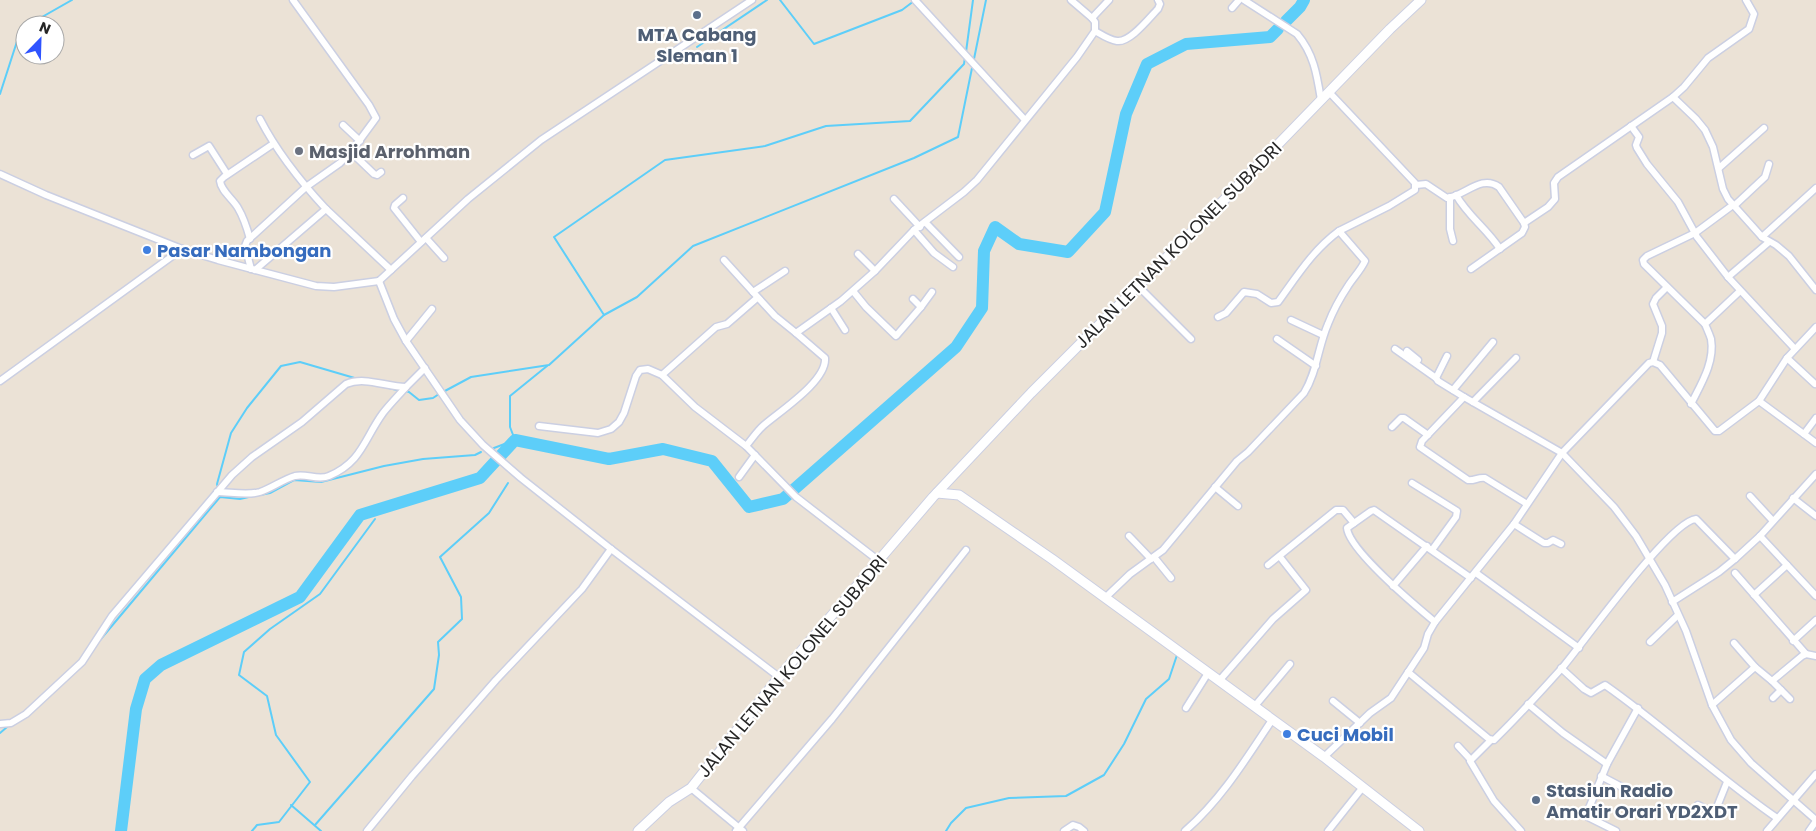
<svg xmlns="http://www.w3.org/2000/svg" width="1816" height="831" viewBox="0 0 1816 831" font-family="Poppins,sans-serif">
  <rect width="100%" height="100%" fill="#ebe2d6"/>
  <g fill="none" stroke-linecap="round" stroke-linejoin="round">
    <g stroke="#5dcef9" stroke-width="2">
      <path d="M780 0 814 44 902 10 914 1"/>
      <path d="M28 25 72 0"/>
      <path d="M697 47 767 0"/>
      <path d="M966 52 973 0"/>
      <path d="M974 59 986 0"/>
      <path d="M0 94 21 29 25 27"/>
      <path d="M604 315 637 297 693 246 914 158 958 137 972 68"/>
      <path d="M389 388 401 391"/>
      <path d="M406 391 409 392 419 400 433 398 439 394"/>
      <path d="M443 392 471 377 549 365 604 315 554 237 665 160 765 146 826 126 910 121 964 64 965 57"/>
      <path d="M494 448 515 440 510 427V396L547 366"/>
      <path d="M218 488 217 484 231 433 247 408 281 366 300 362 358 379"/>
      <path d="M260 495 270 493 294 480 321 482 384 466 423 459 475 455 481 452"/>
      <path d="M100 640 220 497 240 499 253 496"/>
      <path d="M0 733 7 727"/>
      <path d="M291 805 321 831"/>
      <path d="M315 825 434 689 439 655 438 642 462 619 461 597 440 557 489 513 508 483"/>
      <path d="M252 831 257 825 279 822 310 782 276 735 267 696 239 675 244 652 270 629 320 594 375 519"/>
      <path d="M946 831 951 823 966 808 1009 798 1066 796 1104 775 1124 744 1146 699 1169 679 1177 655"/>
    </g>
    <g stroke="#5dcef9" stroke-width="12">
      <path d="M1286 21 1300 7 1304 0"/>
      <path d="M121 831 136 709 145 679 161 665 300 597 360 515 480 478 515 440 609 459 663 449 712 461 749 507 783 499 956 347 982 308 984 251 995 227 1019 244 1068 252 1105 212 1126 114 1147 64 1186 44 1270 37 1278 29"/>
    </g>
    <defs>
      <g id="street">
        <path d="M915 0 1025 120"/>
        <path d="M1071 0 1092 18"/>
        <path d="M1244 0 1297 34C1314 54 1317 75 1321 100"/>
        <path d="M1232 8 1239 0"/>
        <path d="M1095 31C1102 35 1109 40 1117 41 1130 43 1149 18 1158 9L1160 4 1158 0"/>
        <path d="M1673 97 1696 119 1705 130 1713 147 1723 189 1728 199 1762 237 1776 245 1789 256 1816 290"/>
        <path d="M343 125 360 141"/>
        <path d="M1631 126 1639 137 1636 145 1637 148 1647 164 1678 202 1697 237 1728 277 1795 349"/>
        <path d="M351 152 374 174 377 175 381 172"/>
        <path d="M193 155 209 146 227 174"/>
        <path d="M1719 168 1764 128"/>
        <path d="M0 174 46 195 182 249 218 260 316 286 334 287 379 281"/>
        <path d="M1416 185 1426 184 1447 198C1465 196 1481 174 1499 187L1524 223 1548 207 1555 199 1554 183 1558 177 1673 97 1684 87 1708 58 1749 29 1754 14 1746 0"/>
        <path d="M1456 195C1468 216 1487 229 1500 249"/>
        <path d="M1450 197V229L1453 241"/>
        <path d="M403 198 395 205 394 208 421 242"/>
        <path d="M894 199 920 227"/>
        <path d="M1734 206 1765 177 1769 164"/>
        <path d="M326 209 391 270"/>
        <path d="M925 222 959 257"/>
        <path d="M914 230 934 253 953 267"/>
        <path d="M1762 237 1816 188"/>
        <path d="M426 238 444 258"/>
        <path d="M250 239C247 228 244 218 238 208 233 199 221 191 220 181L224 177 273 144"/>
        <path d="M858 254 875 271"/>
        <path d="M724 260 753 292"/>
        <path d="M251 269 245 246 247 241 306 187 340 163 351 152 376 118 369 105 293 0"/>
        <path d="M1471 269 1522 233 1525 227 1524 223"/>
        <path d="M255 270 326 209C300 181 277 152 260 119"/>
        <path d="M785 271 753 292 775 316 796 333"/>
        <path d="M1728 277 1769 242"/>
        <path d="M379 281 394 319 406 341 460 420 483 445 521 478 611 549 779 677"/>
        <path d="M379 281 468 199 541 140 752 0"/>
        <path d="M1138 286 1191 339"/>
        <path d="M853 291 866 307 896 336 921 307 913 299"/>
        <path d="M757 298 727 324 716 327 662 375 695 407 746 446 796 497 879 561"/>
        <path d="M921 307 932 292"/>
        <path d="M831 308 845 330"/>
        <path d="M1218 317 1226 313 1244 292 1257 294 1271 303 1278 302C1297 276 1313 250 1339 231"/>
        <path d="M1291 320 1323 335"/>
        <path d="M1705 324 1644 264 1643 260 1647 256 1695 233 1733 205"/>
        <path d="M1816 327 1787 358 1759 401 1816 443"/>
        <path d="M1277 339 1316 366"/>
        <path d="M406 341 432 309"/>
        <path d="M1395 349 1436 378"/>
        <path d="M1407 351 1418 360"/>
        <path d="M1447 356 1436 378 1438 381 1464 397"/>
        <path d="M1787 358 1815 384"/>
        <path d="M1653 362 1662 333V326L1653 304 1656 298 1667 287"/>
        <path d="M0 381 182 249"/>
        <path d="M1453 390 1493 342"/>
        <path d="M1473 402 1516 358"/>
        <path d="M1691 404C1701 384 1715 362 1711 339 1709 333 1707 329 1705 324L1740 291"/>
        <path d="M539 426 598 433 611 429 619 422 624 413 636 376 640 370 648 369 662 375"/>
        <path d="M1392 427 1401 418H1404L1428 435"/>
        <path d="M1804 434 1816 418"/>
        <path d="M746 446C752 439 757 431 764 425 780 411 827 381 825 358L796 333 841 301 875 271 914 230 964 192 977 180 1077 57 1095 31V22L1092 18 1109 0"/>
        <path d="M739 477 755 455"/>
        <path d="M1412 483 1457 511 1456 517 1432 550"/>
        <path d="M1215 487 1238 506"/>
        <path d="M217 492C230 492 247 496 260 492 272 488 282 480 295 476 306 473 318 481 329 476 362 462 364 439 383 413 390 404 398 396 406 387"/>
        <path d="M1750 496 1773 521"/>
        <path d="M1793 498 1816 516"/>
        <path d="M1527 504 1485 478C1478 477 1474 481 1468 480L1420 447 1422 441 1464 397 1562 453 1614 507 1636 536 1665 585 1686 631 1712 705 1731 740 1751 763 1816 820"/>
        <path d="M1514 524 1544 543H1548L1553 540 1561 544"/>
        <path d="M1129 536 1151 559"/>
        <path d="M1760 536 1816 596"/>
        <path d="M1154 557 1171 578"/>
        <path d="M1268 565 1336 510H1343L1354 523"/>
        <path d="M1476 573 1579 648"/>
        <path d="M1735 573 1806 654"/>
        <path d="M1393 586 1427 546"/>
        <path d="M1754 595 1787 565"/>
        <path d="M1105 598 1130 574 1163 550 1237 461 1248 452 1304 393C1317 372 1318 347 1328 324 1333 311 1340 298 1348 286 1353 278 1361 270 1365 261L1339 231 1389 206 1415 190V183L1329 92"/>
        <path d="M1672 602 1719 572 1735 559"/>
        <path d="M1435 622C1417 607 1349 550 1347 528L1371 511 1374 510 1471 578"/>
        <path d="M1793 641 1816 620"/>
        <path d="M1650 642 1678 615"/>
        <path d="M1734 643 1755 667"/>
        <path d="M1561 668 1584 689 1591 693 1605 685C1664 726 1717 777 1777 818"/>
        <path d="M1408 672 1489 739 1494 740C1518 717 1540 692 1562 668 1584 642 1670 521 1696 519L1735 559 1760 536 1816 474"/>
        <path d="M1219 681 1273 619 1306 590 1280 557"/>
        <path d="M1772 681 1790 699"/>
        <path d="M1773 698 1781 690"/>
        <path d="M1333 701 1360 723"/>
        <path d="M1528 704 1563 733 1607 764"/>
        <path d="M1712 705 1755 667 1772 681 1802 656 1806 654 1816 656"/>
        <path d="M1254 707 1290 664"/>
        <path d="M1186 708 1208 673"/>
        <path d="M0 724 11 723 26 714 82 662 112 616 232 475 252 457 302 422 346 384C365 376 386 387 406 387L425 368"/>
        <path d="M1491 740 1470 761 1494 801 1521 831"/>
        <path d="M1458 746 1470 759"/>
        <path d="M1324 757 1370 713 1391 698 1424 648 1428 634 1435 622 1514 524 1562 453 1649 363 1653 362 1660 365 1715 431H1719L1759 401"/>
        <path d="M1601 776 1637 795"/>
        <path d="M691 788 743 831"/>
        <path d="M1698 805 1712 812H1715L1727 782"/>
        <path d="M367 831 412 776 496 680 582 589 611 549"/>
        <path d="M736 831 832 719 966 550"/>
        <path d="M1064 831 1073 825 1079 827 1084 831"/>
        <path d="M1185 831C1221 800 1246 759 1272 720"/>
        <path d="M1328 831 1363 787"/>
        <path d="M1616 831 1588 817 1587 813 1607 764 1638 708"/>
        <path d="M1767 831 1816 774"/>
        <path d="M1809 831 1816 821"/>
      </g>
      <g id="secondary">
        <path d="M937 493 959 495 1052 559 1324 757 1419 831"/>
        <path d="M638 831 669 802 691 788 779 677 933 497 1031 393 1224 200 1390 29 1421 0"/>
      </g>
    </defs>
    <use href="#street" stroke="#cbcfe2" stroke-width="9"/>
    <use href="#secondary" stroke="#cbcfe2" stroke-width="11"/>
    <use href="#street" stroke="#fff" stroke-width="6"/>
    <use href="#secondary" stroke="#fff" stroke-width="9"/>
  </g>
  <g fill="#5c6f8a" stroke="#fff" stroke-width="2">
    <circle cx="697" cy="15" r="5"/>
    <circle cx="1536" cy="800" r="5"/>
  </g>
  <circle fill="#6b7280" stroke="#fff" stroke-width="2" cx="299" cy="151" r="5"/>
  <g fill="#3f7fe0" stroke="#fff" stroke-width="2">
    <circle cx="147" cy="250" r="5"/>
    <circle cx="1287" cy="734" r="5"/>
  </g>
  <g text-anchor="middle" dominant-baseline="central" stroke-width="4.5" stroke-linejoin="round" paint-order="stroke">
    <g font-size="18" font-weight="bold" fill="#4e5e75" stroke="#fff">
      <text x="697" y="34">MTA Cabang<tspan x="697" dy="21">Sleman 1</tspan></text>
      <text x="1546" y="790" text-anchor="start">Stasiun Radio<tspan x="1546" dy="21">Amatir Orari YD2XDT</tspan></text>
    </g>
    <g font-size="18" font-weight="bold" fill="#5b616d" stroke="#fff" text-anchor="start">
      <text x="309" y="151">Masjid Arrohman</text>
    </g>
    <g font-size="18" fill="#262626" stroke="#fff">
      <text transform="translate(1178 245) rotate(-45)">JALAN LETNAN KOLONEL SUBADRI</text>
      <text transform="translate(792 666) rotate(-50)">JALAN LETNAN KOLONEL SUBADRI</text>
    </g>
    <g font-size="18" font-weight="bold" fill="#366cbe" stroke="#fff" text-anchor="start">
      <text x="157" y="250">Pasar Nambongan</text>
      <text x="1297" y="734">Cuci Mobil</text>
    </g>
  </g>
  <g transform="translate(40 40) rotate(23)"><circle r="24" fill="#ffffff" stroke="#a8a8a8"/>
  <path d="M0-4L9 19L0 12L-9 19Z" fill="#2f54ff"/>
  <text y="-8" font-size="14" font-weight="bold" text-anchor="middle" fill="#262626">N</text>
  </g>
</svg>
